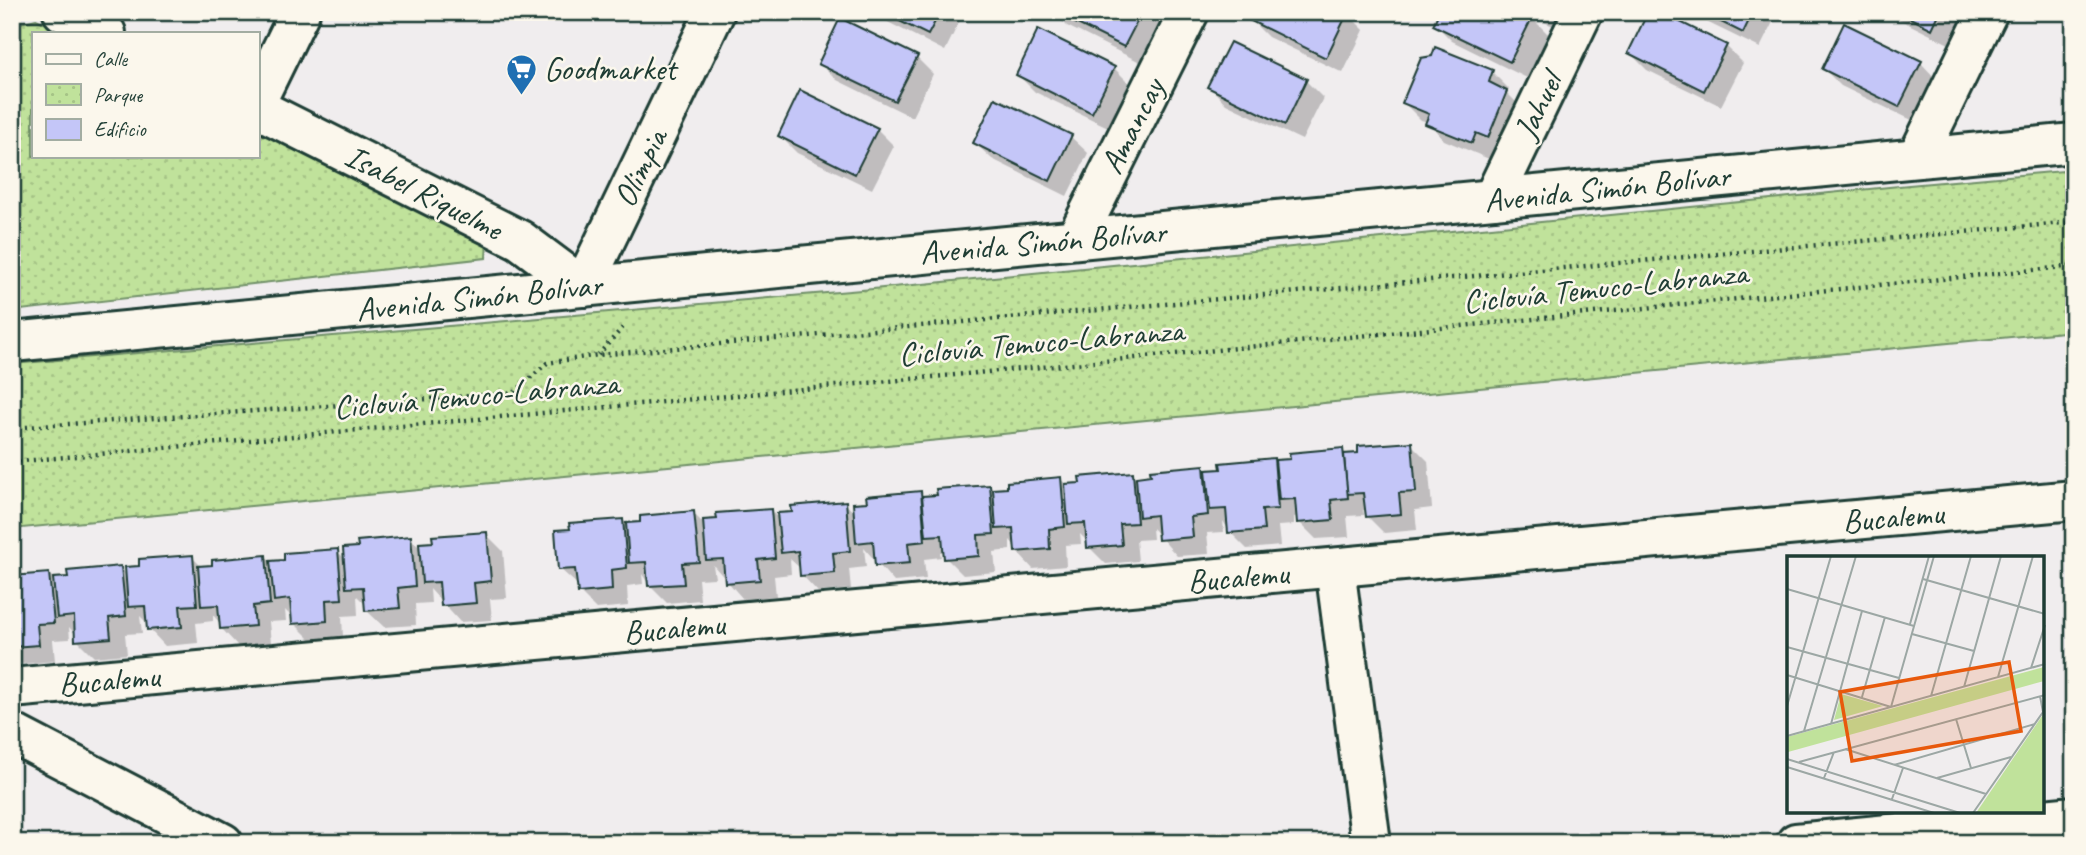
<svg xmlns="http://www.w3.org/2000/svg" width="2086" height="855" viewBox="0 0 2086 855" font-family="Caveat,sans-serif">
  <defs>
    <pattern id="park-dots" width="8" height="8" patternUnits="userSpaceOnUse" patternTransform="scale(1.75)"><rect width="8" height="8" fill="#c0e29b"/><path d="M2 2h.1M6 6h.1" fill="none" stroke="#a5c386" stroke-width="1.8" stroke-linecap="round"/></pattern>
  </defs>
  <rect width="100%" height="100%" fill="#f0edee"/>
  <filter id="ink" filterUnits="userSpaceOnUse"><feTurbulence type="fractalNoise" baseFrequency=".0143" numOctaves="2"/><feDisplacementMap in="SourceGraphic" scale="14" xChannelSelector="R" yChannelSelector="G"/><feConvolveMatrix kernelMatrix="1 2 1 2 8 2 1 2 1" color-interpolation-filters="sRGB"/></filter>
  <g filter="url(#ink)">
    <g fill="url(#park-dots)" stroke="#709068" stroke-width="2">
      <path d="M36 19 65 33H33V156H257V129L487 243 486 258 12 311V25Z"/>
      <path d="M2074 170V331L12 529V364L873 289 1909 185Z"/>
    </g>
    <g fill="#0003">
      <path d="M868 12H964L945 51Z"/>
      <path d="M1053 12H1155L1163 20 1142 63 1067 26Z"/>
      <path d="M1441 12H1568L1560 29 1530 16 1548 34 1527 78 1452 41 1435 24Z"/>
      <path d="M1686 12H1778L1760 48Z"/>
      <path d="M1884 12H1965L1949 44Z"/>
      <path d="M2057 12H2074V23L2061 17Z"/>
      <path d="M1347 13 1364 30 1343 73 1268 37 1251 20Z"/>
      <path d="M1726 46 1743 63 1721 106 1647 70 1630 53Z"/>
      <path d="M916 57 933 74 912 117 837 80 820 63Z"/>
      <path d="M1921 63 1937 80 1916 122 1841 86 1824 69Z"/>
      <path d="M1114 68 1131 85 1110 128 1035 92 1018 75Z"/>
      <path d="M1492 72 1509 89 1507 93 1523 109 1505 154 1493 149 1489 159 1444 140 1428 122 1421 120 1404 103Z"/>
      <path d="M1306 81 1323 98 1302 140 1226 104 1210 87Z"/>
      <path d="M996 100 1071 137 1088 153 1067 196 992 159 975 143Z"/>
      <path d="M877 129 894 146 872 189 797 153 780 136Z"/>
      <path d="M1411 444 1428 461 1432 508 1415 510 1417 530 1384 533 1367 516V510H1363L1364 515 1347 516 1349 537 1316 539 1299 522 1298 516 1294 517V525L1278 526 1280 546 1247 549 1230 532 1223 521 1224 532 1207 533 1209 554 1177 556 1152 528 1153 539 1136 540 1138 561 1106 564 1089 547 1087 541 1080 534 1081 544 1065 545 1066 566 1033 569 1017 552 1015 546 1010 540V550L994 552 996 572 963 575 946 558 945 552H940L941 557 924 559 926 579 894 582 864 548 866 567 849 569 851 589 818 592 802 575 801 569 790 559 791 574 774 576 776 596 743 599 713 565 715 578 698 579 700 600 667 603 650 586 642 574 643 584 627 586 628 606 596 609 579 592V586L560 569 623 520 627 525 693 513 702 522 719 521 770 510 780 520 845 503 855 514 920 493 924 497 990 486 994 491 1061 479 1067 486 1132 474 1137 479 1203 467 1208 471 1223 470 1222 465 1292 461 1342 450 1348 455Z"/>
      <path d="M486 534 503 551 507 598 490 599 492 620 460 622 430 589 431 603 415 604 416 625 384 627 367 611 365 604 357 596 358 615 342 616 343 637 311 640 294 623 292 617 285 610 286 621 269 622 271 643 238 646 222 629 220 623 213 615V621L196 623 198 643 165 646 149 629 147 623 140 616 142 633 125 634 127 654 94 657 77 640 75 634 69 627 70 639 53 640 55 661 22 664 12 654V578L49 574 54 579 70 578 121 568 127 575 192 557 203 568 265 557 271 562 337 551 346 560 410 538 421 549Z"/>
    </g>
    <g fill="#c4c6f8" stroke="#1f3d34" stroke-width="2">
      <path d="M881 12H940L928 35Z"/>
      <path d="M1053 12H1142L1124 47Z"/>
      <path d="M1253 12H1348L1326 58 1249 20Z"/>
      <path d="M1439 12H1525L1533 16 1510 62 1433 25Z"/>
      <path d="M1648 12H1660L1727 45 1704 91 1628 53Z"/>
      <path d="M1701 12H1753L1743 33Z"/>
      <path d="M1898 12H1940L1932 29Z"/>
      <path d="M840 18 918 56 895 101 818 64Z"/>
      <path d="M1844 23 1922 61 1899 107 1822 69Z"/>
      <path d="M1038 29 1115 67 1092 113 1016 75Z"/>
      <path d="M1230 42 1307 79 1285 125 1207 87Z"/>
      <path d="M1435 47 1493 70 1489 82 1507 91 1488 138 1476 133 1472 143 1425 124 1429 114 1402 103 1421 58 1432 56Z"/>
      <path d="M800 90 878 128 855 174 778 136Z"/>
      <path d="M995 98 1072 135 1050 181 973 143Z"/>
      <path d="M1412 442 1416 492 1399 493 1401 514 1366 517 1363 493 1347 494 1344 454 1358 453V446Z"/>
      <path d="M1343 448 1348 498 1331 500 1333 520 1297 523 1295 499 1279 500 1275 460 1290 459 1289 453Z"/>
      <path d="M1274 458 1278 509 1262 510 1264 530 1228 533 1226 509 1210 510 1206 470 1221 469 1220 463Z"/>
      <path d="M1204 465 1208 515 1191 517 1193 537 1158 540 1156 515 1139 517 1136 477 1151 475 1150 470Z"/>
      <path d="M1133 472 1137 523 1120 524 1122 545 1087 548 1085 523 1068 524 1065 484 1080 483 1079 477Z"/>
      <path d="M1061 477 1065 527 1049 529 1050 549 1015 552 1013 528 996 529 993 489 1007 488V482Z"/>
      <path d="M990 485 994 534 978 535 979 556 944 559 942 535 926 536 922 496 937 495 936 489Z"/>
      <path d="M921 491 925 541 908 543 910 563 875 566 873 541 856 543 853 503 867 502 866 496Z"/>
      <path d="M846 501 850 551 833 553 835 573 800 576 798 551 781 553 777 513 792 512 791 506Z"/>
      <path d="M771 509 775 558 758 560 760 580 725 583 723 559 706 560 703 520 717 519 716 513Z"/>
      <path d="M694 511 699 562 682 563 684 584 648 586 646 562 629 563 626 523 640 522V516Z"/>
      <path d="M623 519 627 568 611 570 612 590 578 593 575 569 558 570 555 530 570 529 569 523Z"/>
      <path d="M487 532 491 581 474 583 476 603 441 606 439 582 422 583 419 543 433 542 432 536Z"/>
      <path d="M411 536 415 586 398 588 400 608 365 611 363 587 346 588 343 548 358 547 357 541Z"/>
      <path d="M338 549 342 599 326 600 327 621 292 624 290 599 274 601 270 561 284 560V553Z"/>
      <path d="M193 555 197 605 180 606 182 627 147 630 145 606 128 607 125 567 139 566V559Z"/>
      <path d="M266 555 270 604 253 606 255 626 220 629 218 605 201 606 198 566 212 565V560Z"/>
      <path d="M121 566 126 616 109 618 111 638 75 641 74 616 57 618 53 578 68 577 67 571Z"/>
      <path d="M49 573 54 623 37 624 39 645 12 647V576Z"/>
    </g>
    <g fill="none" stroke-linecap="round" stroke-linejoin="round">
      <defs>
        <g id="minor">
          <path d="M63 12 106 33"/>
          <path d="M257 100 300 12"/>
          <path d="M257 108 520 240 583 287"/>
          <path d="M1917 158 1988 12"/>
          <path d="M1493 199 1583 12"/>
          <path d="M1076 239 1189 12"/>
          <path d="M1335 568 1371 843"/>
          <path d="M12 688 2074 500"/>
          <path d="M12 733 223 843"/>
          <path d="M1796 843 2074 816"/>
        </g>
        <g id="tertiary">
          <path d="M583 287 715 12"/>
          <path d="M12 342 2074 143"/>
        </g>
      </defs>
      <use href="#minor" stroke="#1f3d34" stroke-width="44"/>
      <use href="#tertiary" stroke="#1f3d34" stroke-width="44"/>
      <g stroke="#1f3d34" stroke-width="4.5" stroke-dasharray="2 5" stroke-linecap="butt">
        <path d="M598 355 625 325"/>
        <path d="M12 428 514 393 547 363 598 355 2074 222"/>
        <path d="M12 462 1074 364 2074 266"/>
      </g>
      <use href="#minor" stroke="#fbf7ec" stroke-width="38"/>
      <use href="#tertiary" stroke="#fbf7ec" stroke-width="38"/>
    </g>
  </g>
  <defs>
    <symbol id="supermarket-pin" viewBox="-11 -11 22 30"><path d="M0 17L-7.5 6A9.5 9.5 0 1 1 7.5 6Z" fill="#1f6fb2" stroke="#fbf7ec"/><path d="M-6-5.5h2.5l.6 2H6L4.5 2H-2.5L-4.4-4H-6ZM-1.5 3.2a1.3 1.3 0 1 0 .1 0ZM3 3.2a1.3 1.3 0 1 0 .1 0Z" fill="#fff"/></symbol>
  </defs>
  <g fill-rule="evenodd">
    <use href="#supermarket-pin" x="504" y="52" width="35" height="47"/>
  </g>
  <g text-anchor="middle" dominant-baseline="central" stroke-width="5" stroke-linejoin="round" paint-order="stroke">
    <g font-size="33" fill="#1f3d34" stroke="#fbf7ec" text-anchor="start">
      <text x="544" y="69">Goodmarket</text>
    </g>
    <g font-size="33" fill="#1f3d34" stroke="#fbf7ec">
      <text transform="translate(1538 106) rotate(-64)">Jahuel</text>
      <text transform="translate(1132 126) rotate(-63)">Amancay</text>
      <text transform="translate(640 168) rotate(-64)">Olimpia</text>
      <text transform="translate(1607 188) rotate(-6)">Avenida Simón Bolívar</text>
      <text transform="translate(424 192) rotate(27)">Isabel Riquelme</text>
      <text transform="translate(1043 242) rotate(-5)">Avenida Simón Bolívar</text>
      <text transform="translate(1605 287) rotate(-6)">Ciclovía Temuco-Labranza</text>
      <text transform="translate(479 297) rotate(-6)">Avenida Simón Bolívar</text>
      <text transform="translate(1041 342) rotate(-5)">Ciclovía Temuco-Labranza</text>
      <text transform="translate(476 395) rotate(-5)">Ciclovía Temuco-Labranza</text>
      <text transform="translate(1893 517) rotate(-5)">Bucalemu</text>
      <text transform="translate(1238 577) rotate(-5)">Bucalemu</text>
      <text transform="translate(674 628) rotate(-5)">Bucalemu</text>
      <text transform="translate(109 680) rotate(-5)">Bucalemu</text>
    </g>
  </g>
  <g transform="translate(1787 556)">
    <rect width="257" height="257" fill="#f0edee"/>
    <path d="M257 157V257H189Z" fill="#c0e29b"/>
    <path d="M257 111V125L1 196 0 201V181ZM54 138 96 150 47 164Z" fill="#c0e29b"/>
    <path fill="none" stroke="#9ca7a4" stroke-width="2" d="M136 23 258 58M0 33 127 70M123 68 142 0M125 78 187 95M0 91 112 122M244 112 258 69M0 119 104 151M211 121 246 0M177 131 214 0M144 140 184 0M75 141 98 61M0 150 44 0M104 151 147 0M169 163 184 212M44 168 75 55M17 175 69 0M0 180 258 108M58 193 199 238M0 203 173 257M12 206 258 139M107 209 248 168M0 211 147 257M37 222 47 196M150 222 224 201M105 243 116 212M186 257 256 156 253 140"/>
    <path fill="#e8590c" fill-opacity="0.15" stroke="#e8590c" stroke-width="3.5" d="M222 106 234 175 65 205 53 136Z"/>
    <rect width="257" height="257" fill="none" stroke="#1f3d34" stroke-width="3.5"/>
  </g>
  <rect width="2086" height="855" fill="none" stroke="#fbf7ec" stroke-width="42"/>
  <rect x="21" y="21" width="2044" height="813" fill="none" stroke="#1f3d34" stroke-width="2.5" filter="url(#ink)"/>
  <rect x="32" y="32" width="228" height="126" fill="#fbf7ec" stroke="#a3ada2" stroke-width="2"/>
  <rect x="46" y="54" width="35" height="10" fill="#fbf7ec" stroke="#a3ada2" stroke-width="2"/>
  <text x="94" y="66" font-size="21" fill="#1f3d34">Calle</text>
  <rect x="46" y="84" width="35" height="21" fill="url(#park-dots)" stroke="#a3ada2" stroke-width="2"/>
  <text x="94" y="102" font-size="21" fill="#1f3d34">Parque</text>
  <rect x="46" y="119" width="35" height="21" fill="#c4c6f8" stroke="#a3ada2" stroke-width="2"/>
  <text x="94" y="136" font-size="21" fill="#1f3d34">Edificio</text>
</svg>
